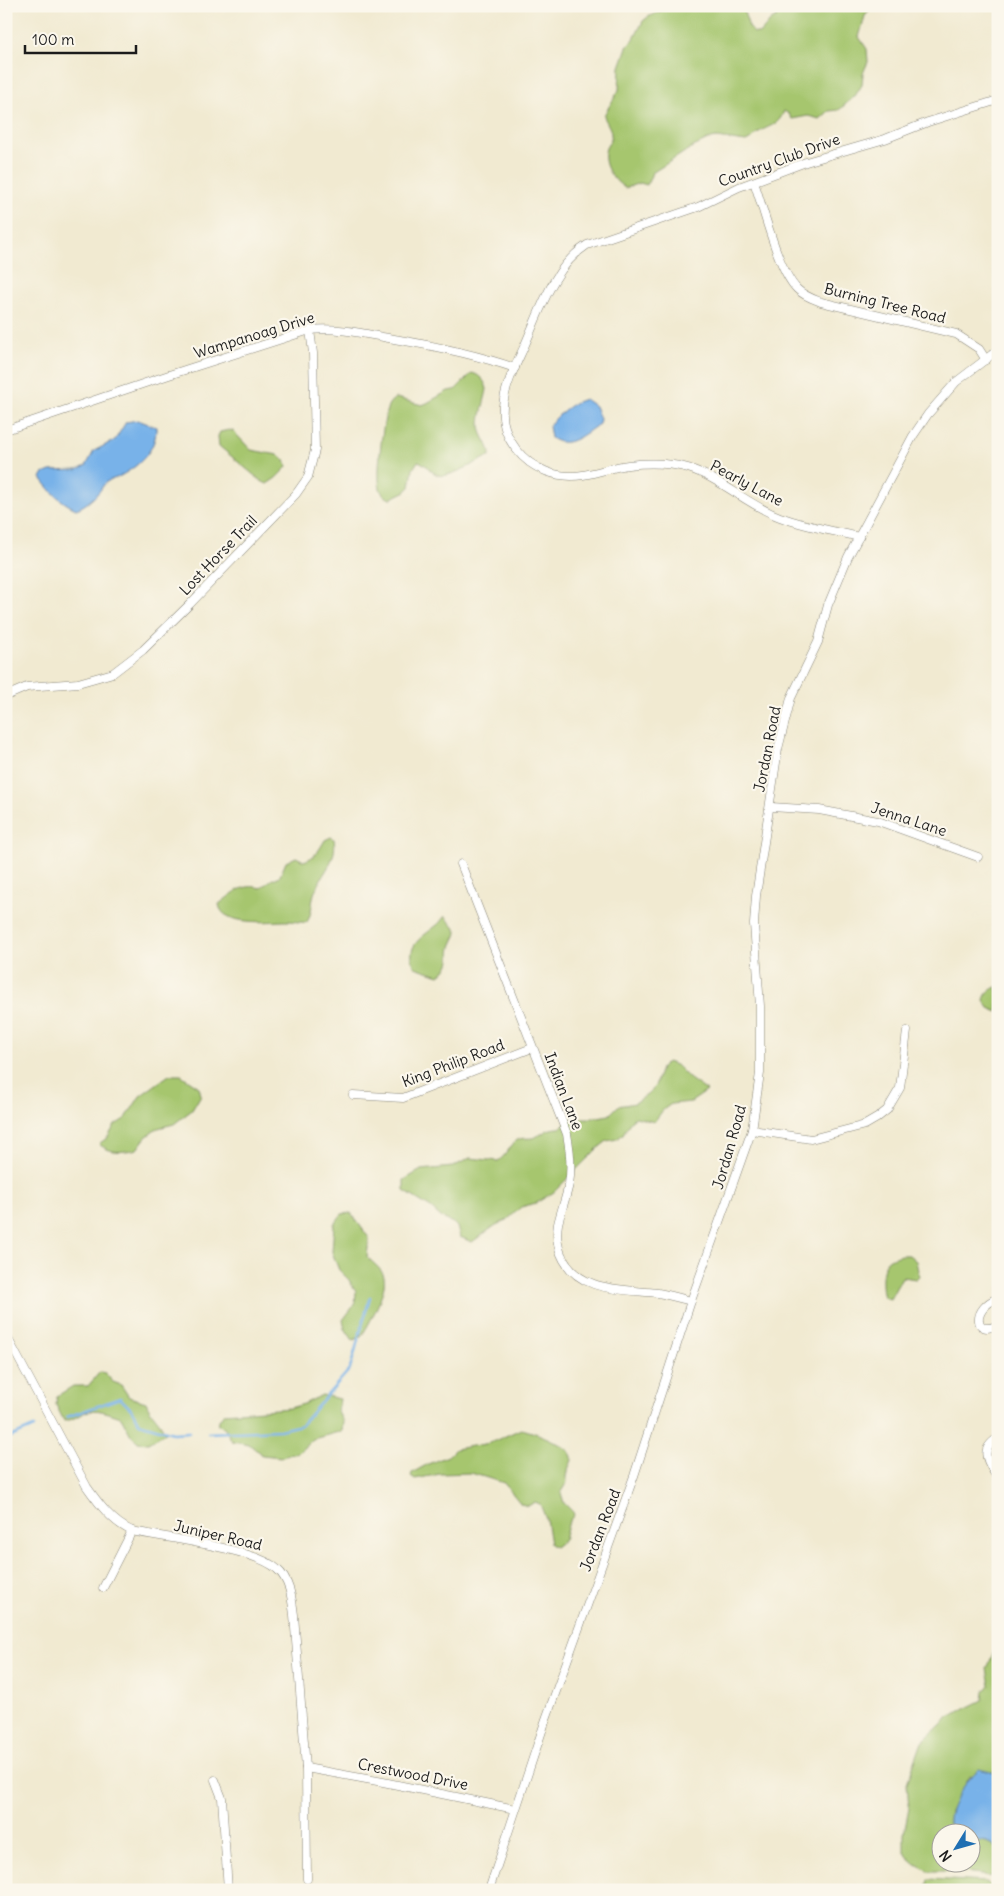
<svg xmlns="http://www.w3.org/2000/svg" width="1004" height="1896" viewBox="0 0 1004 1896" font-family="Delius,sans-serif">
  <rect width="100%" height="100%" fill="#fbf7ec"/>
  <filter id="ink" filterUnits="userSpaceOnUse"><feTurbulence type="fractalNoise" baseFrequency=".02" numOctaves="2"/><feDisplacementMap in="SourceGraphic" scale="10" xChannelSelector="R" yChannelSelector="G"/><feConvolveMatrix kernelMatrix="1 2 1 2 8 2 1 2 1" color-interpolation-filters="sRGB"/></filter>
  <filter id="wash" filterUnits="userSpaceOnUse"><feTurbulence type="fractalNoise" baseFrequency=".0096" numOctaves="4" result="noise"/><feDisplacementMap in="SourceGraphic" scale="20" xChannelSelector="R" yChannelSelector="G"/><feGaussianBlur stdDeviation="1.12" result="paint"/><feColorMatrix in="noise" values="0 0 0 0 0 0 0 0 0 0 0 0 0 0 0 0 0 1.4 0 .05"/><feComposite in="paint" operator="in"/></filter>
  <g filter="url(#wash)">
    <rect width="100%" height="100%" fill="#f1ead1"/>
    <g fill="#a6c66e" stroke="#617145">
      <path d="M671 6H742L749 27 754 33H760L771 20 777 17 764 6H872L865 16 859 37 867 49 868 62 863 73 862 85 855 96 839 110 829 111 820 119 808 116 792 119 789 114 784 111C778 126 772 124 759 132 754 135 752 140 746 142L717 138 710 139 691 148 652 173 647 185 640 183 625 188C612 179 601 165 606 148 608 144 612 139 611 134 611 127 605 122 604 115L619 90 620 67 627 47 634 39 643 21 648 17Z"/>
      <path d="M472 373C480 375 485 381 487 389 485 401 480 414 480 425 480 437 491 445 490 456 478 461 449 479 438 475 430 472 427 464 418 461L413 469 410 487 406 491 390 499C386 497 383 495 381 491 375 480 383 420 388 406 390 402 392 400 396 398L422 405 427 403 448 391 455 390Z"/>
      <path d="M229 430 233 431 251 450 278 455 285 460 287 467 276 478 267 484 261 481 219 446 218 436 220 432Z"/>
      <path d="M331 837 334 839C338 860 322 873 315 891 311 901 313 912 307 922 301 923 294 921 287 921 271 921 221 927 219 904 234 893 242 883 261 888L271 880 280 876 286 862 296 857 304 861C316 857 319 850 325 840Z"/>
      <path d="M445 916 457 931C457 936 455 937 453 942 446 956 457 962 439 975L415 967C404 945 423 937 437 925 440 923 442 919 445 916Z"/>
      <path d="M998 986V1012L989 1008 984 1000C986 992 990 990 998 986Z"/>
      <path d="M667 1062 676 1065 690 1079 707 1091 691 1102 671 1104 663 1110 654 1122 636 1117 632 1119 623 1134 617 1139 607 1141 597 1149 554 1192 536 1203 521 1207 506 1221 496 1225 472 1242 460 1237 457 1227 453 1223 442 1218 431 1208 404 1191V1180L421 1170 453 1167 470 1158 498 1161C506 1156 509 1147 516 1141 522 1136 529 1140 535 1137 546 1133 545 1128 560 1128L570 1118H592L609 1115 618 1106 635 1103 647 1095 655 1086 661 1068Z"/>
      <path d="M169 1075H181L199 1087 201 1095 192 1110 174 1124 158 1128 146 1137 137 1149C123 1152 111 1154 99 1144L108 1137 115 1125 126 1118 140 1096Z"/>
      <path d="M351 1213 369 1238 367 1257C372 1262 380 1268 383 1274 390 1288 368 1326 361 1337L353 1340 345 1329 343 1320 355 1304 356 1292 349 1280 339 1270 332 1252 334 1224 342 1214Z"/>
      <path d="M901 1255H909L916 1261 919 1276 916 1279 902 1277 890 1299 884 1297C881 1288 880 1264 890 1259 893 1257 898 1256 901 1255Z"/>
      <path d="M100 1372 105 1373 113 1382 121 1385 129 1397 146 1402C150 1414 162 1422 165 1433L148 1443 138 1442 131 1435 121 1417C111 1414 96 1407 86 1412 78 1415 74 1420 64 1421L56 1405 57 1396 73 1386H88Z"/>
      <path d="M322 1395 340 1399 338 1412 343 1422 342 1431 313 1439 299 1452 282 1457 262 1455 249 1444 232 1441 225 1429 217 1423 224 1413 290 1408 304 1404Z"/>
      <path d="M521 1429C532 1431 570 1445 572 1457 573 1462 568 1466 568 1471 565 1485 570 1480 561 1493L564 1503 573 1512 574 1515 569 1521 564 1540 555 1547 550 1544 546 1519 540 1504 535 1502 528 1506 521 1504 504 1483 471 1473 440 1474 415 1479 411 1476 412 1473 428 1464 448 1456 455 1449 490 1443Z"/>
      <path d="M994 1651H998V1774L995 1772 970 1776 950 1812 949 1823 954 1833 942 1834V1864H972V1840L987 1842 998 1849V1878L988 1877 983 1874 949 1871H929L916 1864 907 1856 904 1849V1834L909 1808 907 1784 922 1742 949 1717 983 1700 984 1692 990 1685 987 1669Z"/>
      <path d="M928 1879 987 1882 992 1889 926 1890Z"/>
    </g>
    <g fill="#78b2e9" stroke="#4a6782">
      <path d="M585 399 595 406 600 419 599 424C584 434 568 450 551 438L549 426C559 414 570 403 585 399Z"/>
      <path d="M138 420 156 427C157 449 140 465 122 475 118 478 112 479 108 481 103 484 101 490 98 493 92 500 83 507 76 509 60 502 51 491 41 478L43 474 50 471 77 470 86 466 94 451 115 440 126 422Z"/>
      <path d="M979 1769 998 1774V1849L987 1842 972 1840V1834L954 1833C952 1830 949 1826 949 1823 947 1808 968 1778 979 1769Z"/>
    </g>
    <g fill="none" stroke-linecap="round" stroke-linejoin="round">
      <g stroke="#78b2e9" stroke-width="2.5">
        <path d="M67 1417 120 1398 131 1409 139 1423 173 1433 189 1432"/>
        <path d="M208 1433 280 1430 301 1425 350 1369 370 1297"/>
        <path d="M6 1439 34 1427"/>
      </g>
    </g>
  </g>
  <g filter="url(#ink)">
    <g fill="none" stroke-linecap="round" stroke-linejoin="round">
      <defs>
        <g id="minor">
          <path d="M754 182C764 210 778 270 797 289 804 296 813 299 821 302L956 334 979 349 986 360"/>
          <path d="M6 430 169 375 310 330C340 327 365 334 394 339 435 346 475 354 515 368"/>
          <path d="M859 537C831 530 801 526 775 515 744 502 720 478 688 468 670 463 646 463 628 465 612 467 598 473 583 475 558 479 532 470 516 449 489 415 509 380 524 347 540 311 553 267 587 245L698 207 739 187 806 162 885 139 928 122 998 100"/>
          <path d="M6 696 27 687 78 683 113 673 143 650 190 604 296 494 308 477 315 450 313 353 310 330"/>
          <path d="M771 807 819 810 878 821 978 857"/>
          <path d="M461 864 567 1134C570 1150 572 1168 569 1184 566 1198 561 1211 558 1224 556 1236 557 1244 561 1254 577 1293 623 1289 658 1293 669 1295 680 1298 691 1301"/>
          <path d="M353 1095 403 1098 532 1048"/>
          <path d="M752 1130 811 1139 865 1125 877 1118 887 1110 900 1088 907 1031"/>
          <path d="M998 1298C972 1308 973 1337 998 1325"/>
          <path d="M6 1335 87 1487C99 1504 112 1522 132 1531 165 1538 254 1548 277 1569 290 1580 292 1599 294 1615L306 1768 307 1879"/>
          <path d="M998 1438C977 1451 989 1463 998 1479"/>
          <path d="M103 1588 132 1531"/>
          <path d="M306 1768 383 1782 515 1809"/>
          <path d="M215 1780 222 1798 228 1890"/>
          <path d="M489 1890 546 1719 634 1476 691 1301 752 1130 760 1073V1006L754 924 756 896 778 749 791 698 818 642 828 605 848 557 913 436 928 414 956 382 998 350"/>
        </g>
      </defs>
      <use href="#minor" stroke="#868376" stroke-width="9"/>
      <use href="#minor" stroke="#fff" stroke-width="8"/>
    </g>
  </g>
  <g text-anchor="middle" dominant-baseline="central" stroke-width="4.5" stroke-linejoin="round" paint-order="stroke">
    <g font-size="15" fill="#1c1c1c" stroke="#fbf7ec">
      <text transform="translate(779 160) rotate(-20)">Country Club Drive</text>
      <text transform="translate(885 303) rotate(14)">Burning Tree Road</text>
      <text transform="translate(254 335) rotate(-17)">Wampanoag Drive</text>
      <text transform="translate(747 483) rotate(28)">Pearly Lane</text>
      <text transform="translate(218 555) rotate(-46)">Lost Horse Trail</text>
      <text transform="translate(767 749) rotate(-79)">Jordan Road</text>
      <text transform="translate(909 819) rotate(18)">Jenna Lane</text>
      <text transform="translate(453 1063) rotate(-21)">King Philip Road</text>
      <text transform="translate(564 1091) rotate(69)">Indian Lane</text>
      <text transform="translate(729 1147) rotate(-74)">Jordan Road</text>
      <text transform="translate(600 1530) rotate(-69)">Jordan Road</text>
      <text transform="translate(218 1535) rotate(13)">Juniper Road</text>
      <text transform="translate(413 1774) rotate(11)">Crestwood Drive</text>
    </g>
  </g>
  <rect width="1004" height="1896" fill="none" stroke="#fbf7ec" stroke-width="25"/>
  <g transform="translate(956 1848) rotate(233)"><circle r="24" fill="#fbf7ec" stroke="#a29f99"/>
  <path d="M0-4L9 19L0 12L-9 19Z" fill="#1f6fb2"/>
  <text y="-8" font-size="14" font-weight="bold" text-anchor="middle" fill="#1c1c1c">N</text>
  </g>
  <path d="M25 45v8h111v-8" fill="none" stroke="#1c1c1c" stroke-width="2.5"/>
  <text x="32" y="45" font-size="15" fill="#1c1c1c" stroke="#fbf7ec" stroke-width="4" paint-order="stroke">100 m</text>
</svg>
